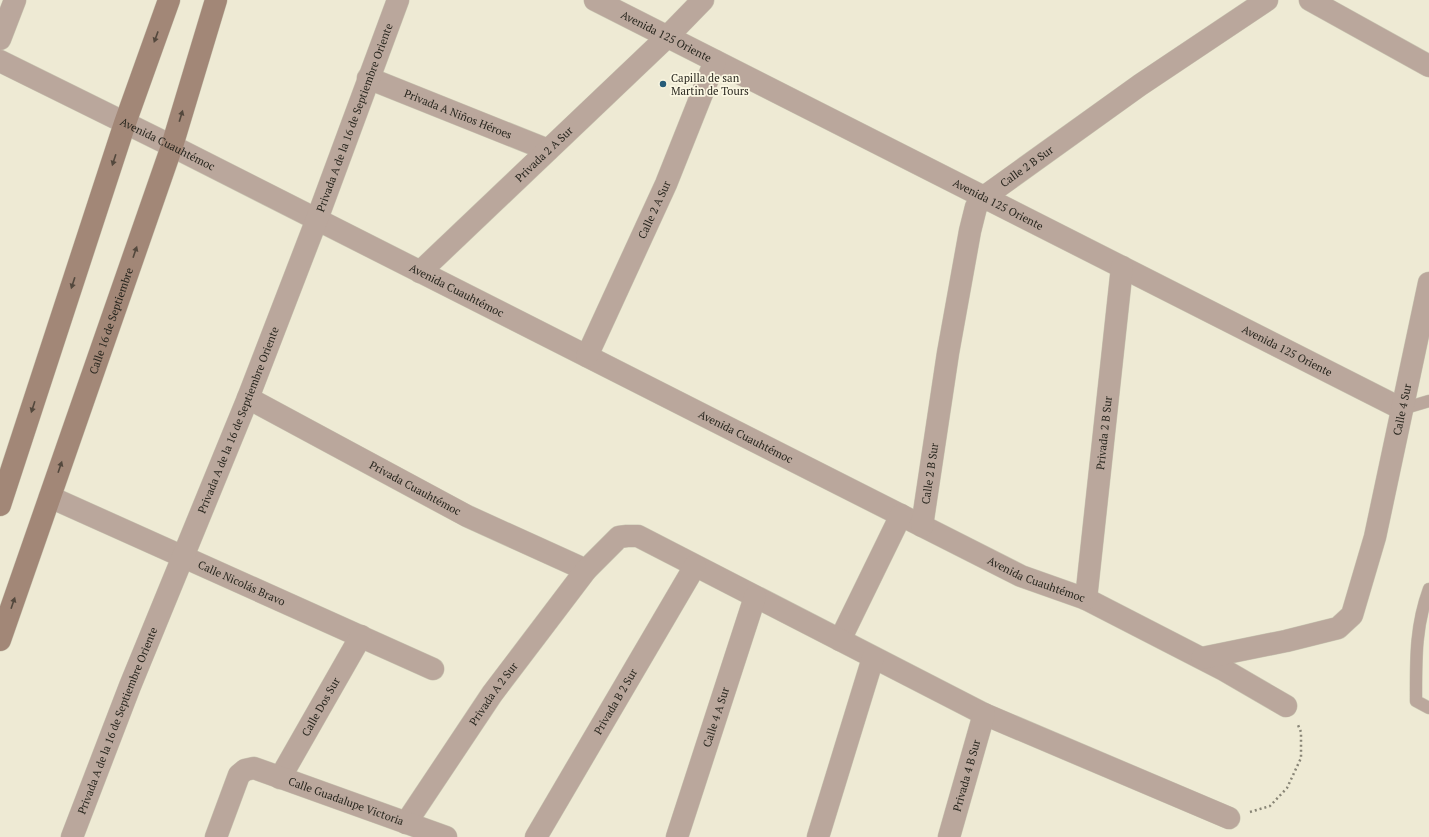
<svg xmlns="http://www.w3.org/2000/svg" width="1429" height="837" viewBox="0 0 1429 837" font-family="'PT Serif',serif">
  <rect width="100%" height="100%" fill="#eeead4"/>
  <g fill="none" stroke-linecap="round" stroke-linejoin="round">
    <defs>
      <g id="lane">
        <path d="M1402 409 1429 401"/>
        <path d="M1429 589C1415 627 1416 661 1416 701L1429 708"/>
      </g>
      <g id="street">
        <path id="s1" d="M595 0 1402 409"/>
        <path d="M1310 0 1429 66"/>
        <path d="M0 39 15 0"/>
        <path id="s2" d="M0 61 172 146 1021 576 1086 599 1224 670 1286 706"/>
        <path id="s3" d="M368 78 548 150"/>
        <path id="s4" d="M420 272 667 37 703 0"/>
        <path id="s5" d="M587 356 666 184 715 61"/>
        <path id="s6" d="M248 398 467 516 586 570"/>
        <path id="s7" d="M50 497 433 669"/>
        <path id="s8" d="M922 526 948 353 970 231 976 207 984 197 1140 85 1267 0"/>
        <path id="s9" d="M1086 599 1122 267"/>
        <path d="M840 640 901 515"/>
        <path id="s10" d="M1202 658 1286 641 1338 628 1352 615 1375 537 1429 283"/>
        <path id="s11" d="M280 778 361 636"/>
        <path id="s12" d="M406 823 492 694 586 570 619 537 627 536H638L984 714 1229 818"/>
        <path id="s13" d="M72 837 130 686 248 398 317 219 398 0"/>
        <path id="s14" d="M216 837 239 775 245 770 254 768 446 837"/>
        <path id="s15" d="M536 837 695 566"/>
        <path id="s16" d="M677 837 755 597"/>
        <path d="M818 837 873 658"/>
        <path id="s17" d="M949 837 984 714"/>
      </g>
      <g id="secondary">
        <path d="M0 505 125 123 169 0"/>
        <path id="s18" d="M0 640 172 146 216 0"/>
      </g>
    </defs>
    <use href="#lane" stroke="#cac7b3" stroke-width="13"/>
    <use href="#street" stroke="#cac7b3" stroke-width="23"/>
    <use href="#secondary" stroke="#cac7b3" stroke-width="23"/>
    <path stroke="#888576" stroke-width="2.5" stroke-dasharray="2 3" stroke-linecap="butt" d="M1250 812 1270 806 1287 788 1301 758V732L1298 725"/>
    <use href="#lane" stroke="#baa79c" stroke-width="12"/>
    <use href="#street" stroke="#baa79c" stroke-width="22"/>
    <use href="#secondary" stroke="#a28777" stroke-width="22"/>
  </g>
  <defs><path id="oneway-solid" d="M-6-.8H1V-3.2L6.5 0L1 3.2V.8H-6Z"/></defs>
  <g fill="#53483d">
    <use href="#oneway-solid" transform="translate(156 37) rotate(110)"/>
    <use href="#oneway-solid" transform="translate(181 116) rotate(-73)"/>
    <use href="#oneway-solid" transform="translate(114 160) rotate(108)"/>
    <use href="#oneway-solid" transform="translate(135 252) rotate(-71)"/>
    <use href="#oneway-solid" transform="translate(73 283) rotate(108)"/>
    <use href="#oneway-solid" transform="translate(33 407) rotate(108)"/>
    <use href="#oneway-solid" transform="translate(60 467) rotate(-71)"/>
    <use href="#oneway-solid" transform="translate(13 603) rotate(-71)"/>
  </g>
  <circle fill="#265c78" stroke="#fbf7e2" stroke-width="1.5" cx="663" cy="84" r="4"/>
  <g text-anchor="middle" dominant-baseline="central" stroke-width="3.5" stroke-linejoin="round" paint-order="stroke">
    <g font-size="11" fill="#28261e" stroke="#fbf7e2">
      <text stroke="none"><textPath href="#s1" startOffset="80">Avenida 125 Oriente</textPath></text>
      <text stroke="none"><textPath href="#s3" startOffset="97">Privada A Niños Héroes</textPath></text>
      <text stroke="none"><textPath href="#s13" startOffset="773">Privada A de la 16 de Septiembre Oriente</textPath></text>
      <text stroke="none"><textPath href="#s2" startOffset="187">Avenida Cuauhtémoc</textPath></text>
      <text stroke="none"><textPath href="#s4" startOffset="171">Privada 2 A Sur</textPath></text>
      <text stroke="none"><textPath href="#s8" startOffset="389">Calle 2 B Sur</textPath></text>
      <text stroke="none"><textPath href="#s1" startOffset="452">Avenida 125 Oriente</textPath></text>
      <text stroke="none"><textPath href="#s5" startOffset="161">Calle 2 A Sur</textPath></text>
      <text stroke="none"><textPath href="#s2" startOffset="511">Avenida Cuauhtémoc</textPath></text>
      <text stroke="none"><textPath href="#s18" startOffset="338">Calle 16 de Septiembre</textPath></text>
      <text stroke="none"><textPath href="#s1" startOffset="776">Avenida 125 Oriente</textPath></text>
      <text stroke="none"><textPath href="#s10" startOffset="370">Calle 4 Sur</textPath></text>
      <text stroke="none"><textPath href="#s13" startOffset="449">Privada A de la 16 de Septiembre Oriente</textPath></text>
      <text stroke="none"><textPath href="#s9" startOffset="167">Privada 2 B Sur</textPath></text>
      <text stroke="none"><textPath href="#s2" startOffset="835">Avenida Cuauhtémoc</textPath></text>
      <text stroke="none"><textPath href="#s8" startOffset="53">Calle 2 B Sur</textPath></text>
      <text stroke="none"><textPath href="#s6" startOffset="190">Privada Cuauhtémoc</textPath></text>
      <text stroke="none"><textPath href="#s2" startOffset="1159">Avenida Cuauhtémoc</textPath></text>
      <text stroke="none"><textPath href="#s7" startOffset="210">Calle Nicolás Bravo</textPath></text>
      <text stroke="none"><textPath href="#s12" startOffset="156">Privada A 2 Sur</textPath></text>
      <text stroke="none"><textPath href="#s15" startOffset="157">Privada B 2 Sur</textPath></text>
      <text stroke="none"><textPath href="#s11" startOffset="82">Calle Dos Sur</textPath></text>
      <text stroke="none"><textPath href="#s16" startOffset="126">Calle 4 A Sur</textPath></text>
      <text stroke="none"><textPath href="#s13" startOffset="125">Privada A de la 16 de Septiembre Oriente</textPath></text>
      <text stroke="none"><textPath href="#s17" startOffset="64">Privada 4 B Sur</textPath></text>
      <text stroke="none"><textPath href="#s14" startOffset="181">Calle Guadalupe Victoria</textPath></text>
    </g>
    <g font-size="11" fill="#28261e" stroke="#fbf7e2" text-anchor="start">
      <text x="671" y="78">Capilla de san<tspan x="671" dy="13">Martin de Tours</tspan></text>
    </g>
  </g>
</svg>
